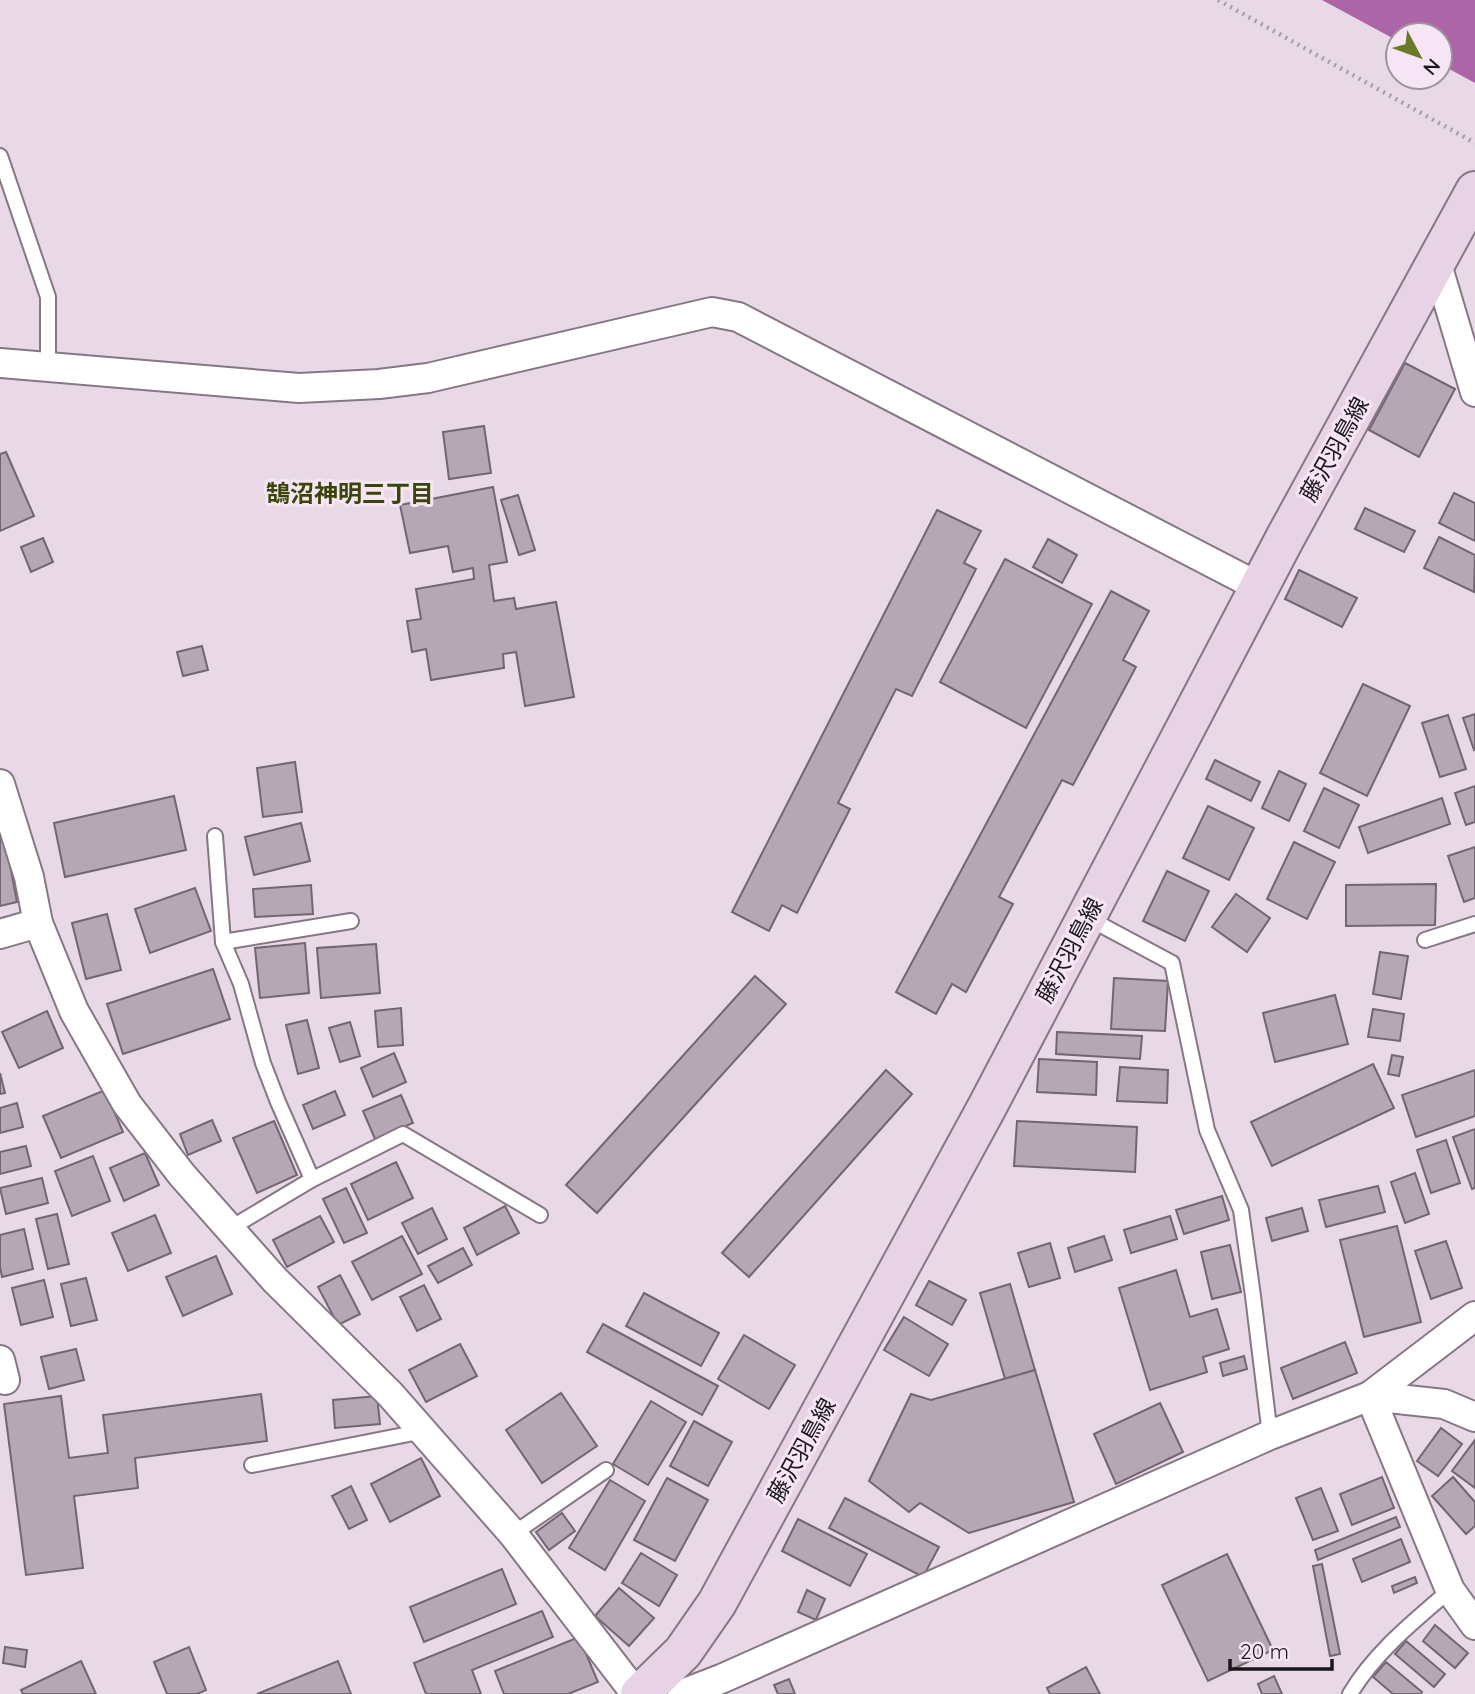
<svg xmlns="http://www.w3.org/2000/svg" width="1475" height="1694" viewBox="0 0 1475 1694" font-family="Quicksand,'Noto Sans JP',sans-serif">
  <rect width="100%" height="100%" fill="#e9d9e7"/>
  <path fill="#ac66a8" d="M1322 0H1475V83L1440 64V35H1398V41Z"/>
  <g fill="#b6a7b4" stroke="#736571" stroke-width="2">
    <path d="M1405 363 1455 389 1419 457 1369 430Z"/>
    <path d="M484 426 491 473 449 479 443 432Z"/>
    <path d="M6 452 34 516 0 531V454Z"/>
    <path d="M493 487 507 562 489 565 494 601 514 598 516 609 556 602 574 697 525 706 516 652 503 654 504 668 431 680 426 649 412 652 407 621 421 619 416 589 474 579 473 568 453 572 448 546 410 553 400 505Z"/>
    <path d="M1454 493 1475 503V541L1439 523Z"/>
    <path d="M518 495 535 550 519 555 501 500Z"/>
    <path d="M1365 508 1415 531 1404 552 1355 529Z"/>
    <path d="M937 510 981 531 964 563 976 569 912 696 896 689 838 803 850 809 797 913 782 905 769 931 732 912Z"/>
    <path d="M1439 537 1475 555 1474 592 1424 568Z"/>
    <path d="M43 538 53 562 31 572 21 547Z"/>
    <path d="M1048 539 1077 555 1062 583 1033 567Z"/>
    <path d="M1005 559 1092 604 1026 728 940 682Z"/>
    <path d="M1299 570 1357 598 1342 627 1285 599Z"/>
    <path d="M1111 591 1149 611 1123 660 1136 667 1073 785 1062 780 999 897 1013 904 966 992 952 984 936 1014 896 992Z"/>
    <path d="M202 646 208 670 183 676 177 652Z"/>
    <path d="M1363 684 1410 706 1367 796 1320 773Z"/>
    <path d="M1475 714V749L1474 750 1463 718Z"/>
    <path d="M1448 715 1466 769 1440 777 1422 723Z"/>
    <path d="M1215 760 1260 782 1251 801 1206 779Z"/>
    <path d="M295 762 302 812 263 817 257 768Z"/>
    <path d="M1279 771 1306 784 1289 821 1262 808Z"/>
    <path d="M1475 786V822L1466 825 1455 793Z"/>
    <path d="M1324 788 1359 805 1339 848 1304 831Z"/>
    <path d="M174 796 186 850 65 877 54 823Z"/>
    <path d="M1442 798 1450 824 1368 853 1359 827Z"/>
    <path d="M1208 806 1254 828 1229 880 1183 858Z"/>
    <path d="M301 823 310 861 254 875 245 837Z"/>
    <path d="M3 828 17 902 0 906V829Z"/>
    <path d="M1294 842 1335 862 1307 919 1267 899Z"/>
    <path d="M1475 847V898L1464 902 1448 856Z"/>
    <path d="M1167 871 1209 891 1185 941 1143 921Z"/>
    <path d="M1436 884 1435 925 1346 926V885Z"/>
    <path d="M311 885 313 914 255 917 253 889Z"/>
    <path d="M195 888 211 931 150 953 135 909Z"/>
    <path d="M1236 894 1270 918 1247 952 1212 927Z"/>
    <path d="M107 914 121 970 86 979 72 923Z"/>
    <path d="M305 943 309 993 260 998 255 948Z"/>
    <path d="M376 944 380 993 321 998 317 948Z"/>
    <path d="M1380 952 1408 956 1401 999 1373 994Z"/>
    <path d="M213 969 230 1019 123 1054 107 1004Z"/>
    <path d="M755 976 786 1004 597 1213 566 1185Z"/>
    <path d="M1114 978 1168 981 1165 1031 1111 1029Z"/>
    <path d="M1335 995 1348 1044 1275 1062 1263 1013Z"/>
    <path d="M401 1008 403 1045 378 1047 375 1011Z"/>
    <path d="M1373 1009 1404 1014 1400 1041 1368 1037Z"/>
    <path d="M47 1011 63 1048 19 1068 2 1032Z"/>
    <path d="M307 1020 319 1068 298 1074 286 1025Z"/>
    <path d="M350 1022 360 1056 340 1062 329 1028Z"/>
    <path d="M1057 1032 1142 1036 1140 1059 1056 1054Z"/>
    <path d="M394 1053 406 1082 373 1097 361 1068Z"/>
    <path d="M1392 1055 1403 1057 1399 1076 1388 1074Z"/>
    <path d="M1039 1059 1097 1062 1096 1095 1037 1092Z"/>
    <path d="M1373 1064 1394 1108 1272 1166 1251 1122Z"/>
    <path d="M1120 1067 1168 1070 1167 1103 1117 1101Z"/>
    <path d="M886 1070 912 1094 749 1277 722 1253Z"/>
    <path d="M1475 1070V1116L1416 1137 1402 1095Z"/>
    <path d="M0 1073 5 1093 0 1094Z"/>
    <path d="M105 1090 123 1132 61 1158 43 1116Z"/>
    <path d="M335 1091 345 1115 313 1129 303 1105Z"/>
    <path d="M401 1095 413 1123 375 1139 363 1111Z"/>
    <path d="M17 1103 23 1127 0 1133V1108Z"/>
    <path d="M212 1120 221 1141 188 1155 180 1134Z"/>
    <path d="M274 1121 297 1175 257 1193 233 1138Z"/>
    <path d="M1017 1121 1137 1127 1135 1172 1014 1166Z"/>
    <path d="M1475 1129V1188L1472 1189 1453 1137Z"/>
    <path d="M1446 1140 1460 1183 1431 1193 1417 1150Z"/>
    <path d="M26 1146 31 1166 0 1174V1152Z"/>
    <path d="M145 1153 159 1185 124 1201 110 1168Z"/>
    <path d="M93 1156 110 1201 72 1216 55 1171Z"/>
    <path d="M396 1162 413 1198 368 1220 351 1184Z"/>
    <path d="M1415 1173 1429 1214 1405 1223 1391 1182Z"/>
    <path d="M42 1178 48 1203 6 1214 0 1188Z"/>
    <path d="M1378 1186 1385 1212 1326 1227 1319 1200Z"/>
    <path d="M346 1188 367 1233 344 1243 323 1199Z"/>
    <path d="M1222 1196 1229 1220 1184 1234 1176 1210Z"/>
    <path d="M505 1206 519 1233 477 1255 464 1228Z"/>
    <path d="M432 1208 447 1239 418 1254 402 1223Z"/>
    <path d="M1302 1208 1308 1231 1272 1241 1266 1218Z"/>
    <path d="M57 1214 69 1264 48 1269 36 1219Z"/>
    <path d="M155 1215 171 1253 128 1271 112 1233Z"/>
    <path d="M320 1216 334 1242 287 1267 273 1240Z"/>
    <path d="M1170 1216 1177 1239 1131 1253 1124 1230Z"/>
    <path d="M1397 1226 1421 1322 1364 1337 1340 1240Z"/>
    <path d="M24 1229 33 1269 2 1277 0 1267V1235Z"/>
    <path d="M402 1236 422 1274 372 1300 352 1262Z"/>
    <path d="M1104 1236 1112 1260 1075 1272 1068 1248Z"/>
    <path d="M1446 1241 1462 1288 1431 1299 1415 1251Z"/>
    <path d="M1050 1243 1060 1278 1029 1287 1018 1253Z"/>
    <path d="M1230 1245 1241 1292 1212 1299 1201 1252Z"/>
    <path d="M463 1248 472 1265 438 1283 428 1266Z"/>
    <path d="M216 1256 232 1294 183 1316 166 1277Z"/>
    <path d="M1176 1270 1190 1317 1217 1309 1229 1349 1203 1357 1207 1372 1150 1390 1119 1288Z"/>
    <path d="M340 1275 360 1314 338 1325 318 1287Z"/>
    <path d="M86 1278 97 1320 71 1326 61 1284Z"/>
    <path d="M44 1280 53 1317 21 1325 12 1288Z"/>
    <path d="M929 1281 966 1300 952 1325 916 1305Z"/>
    <path d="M1010 1284 1035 1370 1005 1379 980 1293Z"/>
    <path d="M424 1285 441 1319 417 1331 400 1297Z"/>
    <path d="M644 1293 719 1333 701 1366 626 1326Z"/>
    <path d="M904 1317 948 1344 929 1376 884 1350Z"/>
    <path d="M603 1324 718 1386 702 1415 587 1352Z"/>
    <path d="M744 1335 795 1365 769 1409 718 1379Z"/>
    <path d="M1345 1342 1357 1373 1293 1399 1281 1368Z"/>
    <path d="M460 1344 477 1376 426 1402 409 1370Z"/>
    <path d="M76 1349 84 1380 49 1389 41 1357Z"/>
    <path d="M1244 1356 1247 1369 1223 1376 1220 1363Z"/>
    <path d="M1035 1370 1074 1502 969 1533 920 1503 909 1512 869 1481 911 1394 931 1400Z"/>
    <path d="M561 1393 597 1446 542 1483 506 1430Z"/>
    <path d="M261 1394 267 1441 135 1458 138 1488 74 1496 83 1568 26 1575 4 1404 61 1396 69 1458 108 1453 103 1415Z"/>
    <path d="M377 1396 380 1424 335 1428 333 1400Z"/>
    <path d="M651 1401 686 1422 648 1485 613 1464Z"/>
    <path d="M1160 1403 1183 1452 1116 1484 1094 1434Z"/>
    <path d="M694 1421 732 1442 708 1486 670 1466Z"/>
    <path d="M1441 1428 1462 1444 1438 1476 1417 1461Z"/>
    <path d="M1475 1440V1488L1452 1471Z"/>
    <path d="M421 1458 440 1496 390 1522 371 1484Z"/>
    <path d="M1382 1477 1394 1508 1352 1525 1340 1494Z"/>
    <path d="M1453 1477 1475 1502V1526L1466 1534 1432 1496Z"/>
    <path d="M667 1478 708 1500 675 1561 634 1540Z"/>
    <path d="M610 1480 645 1501 605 1570 569 1548Z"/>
    <path d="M351 1486 367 1520 349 1529 332 1496Z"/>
    <path d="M1321 1488 1338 1531 1313 1540 1296 1498Z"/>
    <path d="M845 1498 939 1547 923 1577 829 1528Z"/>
    <path d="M562 1513 575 1531 549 1550 536 1532Z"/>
    <path d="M1396 1517 1400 1527 1318 1560 1315 1550Z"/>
    <path d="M798 1519 867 1554 850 1586 782 1551Z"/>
    <path d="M1401 1539 1410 1562 1362 1582 1353 1559Z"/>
    <path d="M641 1553 677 1575 659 1606 622 1583Z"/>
    <path d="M1227 1554 1273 1650 1208 1681 1162 1585Z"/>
    <path d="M1322 1564 1340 1654 1330 1656 1313 1566Z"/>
    <path d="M502 1569 516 1604 424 1642 410 1607Z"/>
    <path d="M1415 1577 1417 1583 1394 1593 1392 1586Z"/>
    <path d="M619 1588 654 1618 629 1646 595 1616Z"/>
    <path d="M807 1590 825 1599 816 1620 798 1612Z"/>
    <path d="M542 1611 553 1637 472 1670 481 1694H426L414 1663Z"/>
    <path d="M1435 1625 1468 1653 1455 1668 1423 1641Z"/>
    <path d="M579 1637 598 1682 568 1694H504L495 1671Z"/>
    <path d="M1406 1641 1445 1674 1434 1687 1395 1654Z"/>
    <path d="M5 1647 27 1650 25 1667 3 1663Z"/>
    <path d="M189 1647 206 1690 197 1694H167L154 1662Z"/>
    <path d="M81 1661 96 1694H23L21 1690Z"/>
    <path d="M338 1661 351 1694H257Z"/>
    <path d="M1386 1662 1422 1692 1421 1694H1393L1373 1677Z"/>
    <path d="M1086 1667 1100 1694H1050L1047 1688Z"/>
    <path d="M1274 1676 1282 1694H1262L1258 1684Z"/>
    <path d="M789 1679 795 1694H778L774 1685Z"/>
  </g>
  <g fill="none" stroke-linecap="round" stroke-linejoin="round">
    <defs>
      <g id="lane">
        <path d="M0 156 48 297V368"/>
        <path d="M215 836 223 942 241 984 263 1063 278 1102 312 1179"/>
        <path d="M1088 918 1172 963 1207 1130 1241 1210 1253 1296 1270 1435"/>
        <path d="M1425 940 1475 924"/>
        <path d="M223 942 351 921"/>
        <path d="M229 1229 311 1180 403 1134 540 1215"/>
        <path d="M252 1465 424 1431"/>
        <path d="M513 1534 606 1470"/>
        <path d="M1350 1694C1375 1652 1413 1622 1450 1590"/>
      </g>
      <g id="street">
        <path d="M1436 261 1475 392"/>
        <path d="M0 363 299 388 379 384 428 378 712 312 738 317 1259 587"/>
        <path d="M0 784 29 877 38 923 74 1011 127 1104 182 1175 275 1280 390 1394 513 1534 636 1694"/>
        <path d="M0 934 38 923"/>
        <path d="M0 1360 5 1380"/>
        <path d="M1370 1396 1450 1590 1475 1625"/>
        <path d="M1370 1396 1444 1404 1475 1417"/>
        <path d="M682 1694 721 1679 1270 1435 1370 1396 1475 1316"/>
      </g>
      <path id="secondary" d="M640 1694 683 1652 717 1603 987 1107 1284 540 1475 191"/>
    </defs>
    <use href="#lane" stroke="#867784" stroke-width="18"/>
    <use href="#street" stroke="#867784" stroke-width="32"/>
    <use href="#secondary" stroke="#867784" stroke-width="42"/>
    <path stroke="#a79ba6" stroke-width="4.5" stroke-dasharray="2 5" stroke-linecap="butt" d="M1218 0 1475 143"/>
    <use href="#lane" stroke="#fff" stroke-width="14"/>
    <use href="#street" stroke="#fff" stroke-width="28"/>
    <use href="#secondary" stroke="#e8d3e6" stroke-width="38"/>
  </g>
  <g text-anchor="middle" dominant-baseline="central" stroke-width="6" stroke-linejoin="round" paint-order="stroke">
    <g font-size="23" fill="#1b161b" stroke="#f6e6f5">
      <text transform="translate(1334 449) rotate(-61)">藤沢羽鳥線</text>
      <text transform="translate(1069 950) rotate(-62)">藤沢羽鳥線</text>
      <text transform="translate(801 1450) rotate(-61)">藤沢羽鳥線</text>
    </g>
    <g font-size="24" font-weight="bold" fill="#3b4509" stroke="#f6e6f5">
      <text x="350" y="493">鵠沼神明三丁目</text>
    </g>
  </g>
  <g transform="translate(1419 56) rotate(131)"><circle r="33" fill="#f6e6f5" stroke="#9e939e" stroke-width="2"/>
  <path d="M0-5L12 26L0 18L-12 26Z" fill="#6b7a28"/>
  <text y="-10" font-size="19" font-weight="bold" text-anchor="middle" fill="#1b161b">N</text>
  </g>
  <path d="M1230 1659v10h102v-10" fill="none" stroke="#1b161b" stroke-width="3.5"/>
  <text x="1240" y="1659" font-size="21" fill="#1b161b" stroke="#f6e6f5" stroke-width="5" paint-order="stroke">20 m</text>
</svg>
